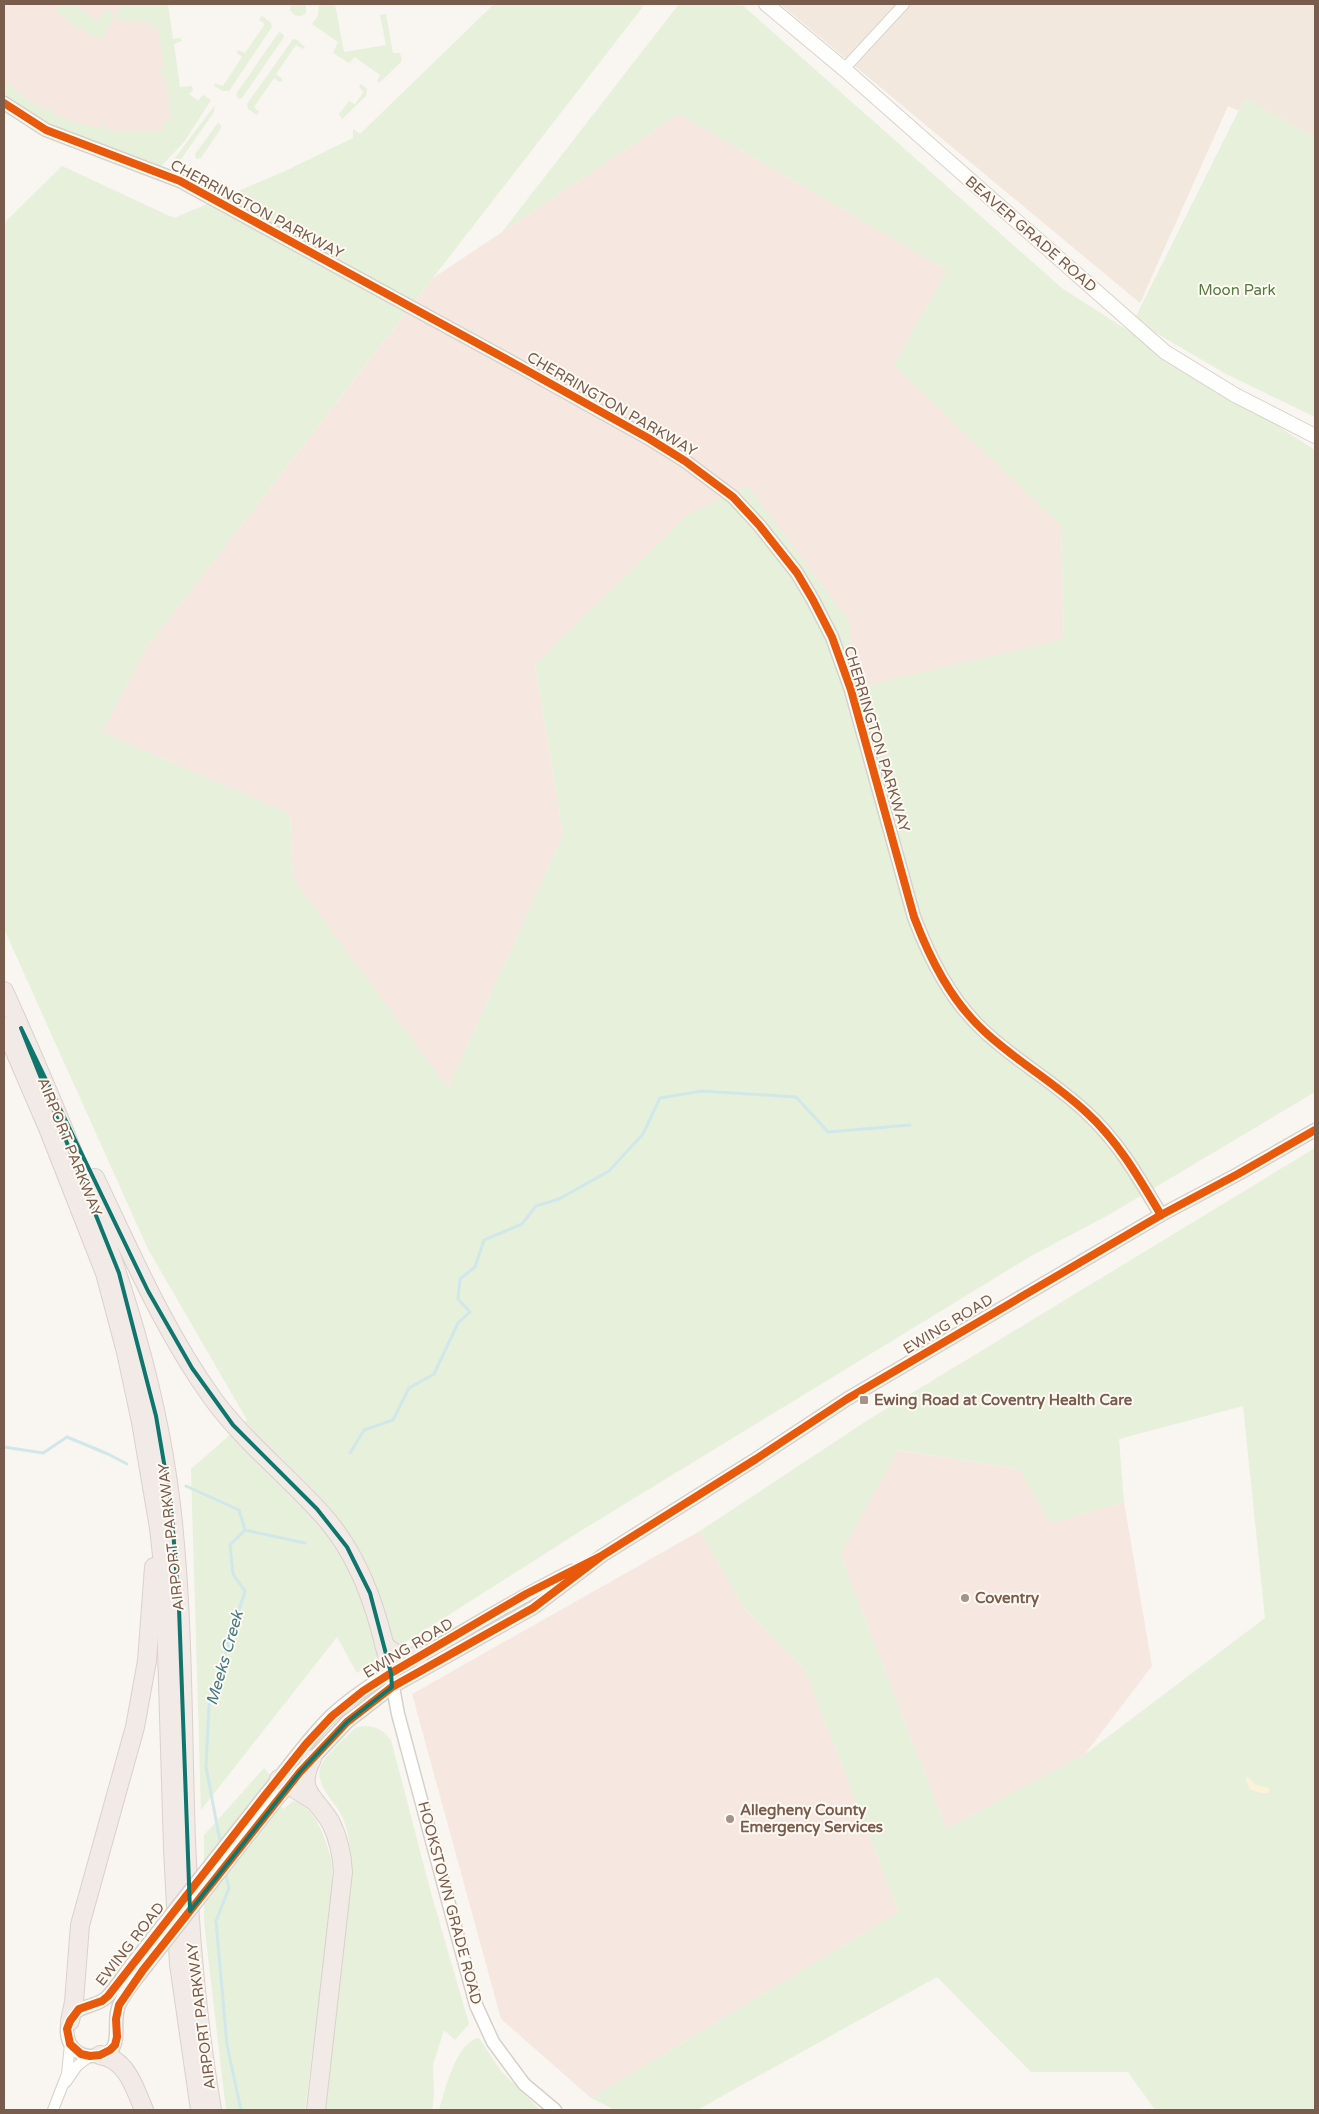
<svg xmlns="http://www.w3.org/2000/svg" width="1319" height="2114" viewBox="0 0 1319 2114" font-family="'Varela Round',sans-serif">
  <rect width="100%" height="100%" fill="#f9f5f0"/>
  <path fill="#f2e8de" d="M780 4H1315V146L1228 106 1140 303Z"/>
  <g fill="#f6e8e1">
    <path d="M4 4H158L179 137 99 140 4 101Z"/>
    <path d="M679 114 947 270 894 365 1061 526 1064 640 851 690 535 665 563 835 448 1088 293 879 290 814 102 732 147 647 433 278Z"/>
    <path d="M897 1450 1019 1469 1051 1523 1124 1502 1152 1666 1085 1754 946 1829 840 1554Z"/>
    <path d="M700 1531 745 1609 805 1670 899 1912 591 2098 501 2019 412 1694Z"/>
  </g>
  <g fill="#e7f0db" fill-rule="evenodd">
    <path d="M57 4H73L98 21 106 8 114 14C113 23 105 30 102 40 85 33 72 24 58 13Z"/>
    <path d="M123 4H168L173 39 180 38 182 41 174 44 180 87 192 86 193 90 189 94 198 101 203 95 211 100 184 142 161 166 48 125 4 96V80L28 99 47 111 50 105 52 104 51 113 74 122 102 129 103 122 105 121 107 130 138 132 164 130V122L172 120 165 76H156L157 73 164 71 158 28H151L150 21 132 22 116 19V14Z"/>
    <path d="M291 4H306V13L301 16 294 15 290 10Z"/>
    <path d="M319 4H335L344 52 386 45 380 15 386 14 393 53H400L402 61 379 83 377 81 380 75 355 57 349 63 333 53 338 42 312 24 318 16Z"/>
    <path d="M494 4H645L147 647 102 732 290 814 293 879 448 1088 563 835 535 665 687 515 748 486 849 621 851 689 1064 639 1061 526 894 365 947 270 679 114 502 232 679 4H741L1063 289 1315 450V1092L1112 1213 1031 1256 587 1527 357 1673 337 1637 201 1810 191 1469 247 1420 148 1249 4 929V223L62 166 174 218 283 172 353 138V129L360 134Z"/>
    <path d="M262 16 271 23 272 27 229 91H222L215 86 214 83 223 86 242 57 237 53V50L245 53 265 24 259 20Z"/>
    <path d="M279 32 283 34 284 37 242 98 238 99 236 94Z"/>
    <path d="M293 39 297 40 305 47 303 49 296 45 276 74 282 79V81L280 82 274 78 254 107 259 112 257 115 248 109 247 104Z"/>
    <path d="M361 84 367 89 366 96 342 119 339 114 349 101 355 104 364 92 359 87Z"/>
    <path d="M1245 98 1315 137V417L1226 374 1134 320Z"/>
    <path d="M215 105 214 112 181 159 169 166Z"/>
    <path d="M218 123 221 125V128L201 158 196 159 195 154Z"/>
    <path d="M1315 1148V2110H1155L1128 2072H1031L937 1977 697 2110H615L591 2098 899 1912 805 1670 745 1609 700 1531 871 1418ZM1243 1406 1265 1618 1085 1754 946 1829 840 1554 898 1450 1019 1469 1051 1523 1124 1502 1119 1439Z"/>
    <path d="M362 1726C376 1726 382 1729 391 1740L431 1893 469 2024 455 2040 444 2030 433 2065 434 2096 432 2110H324L352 1873C351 1854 350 1834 342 1816 335 1801 313 1784 321 1765 325 1756 347 1736 355 1728Z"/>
    <path d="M264 1768 271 1776 262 1793 284 1809 293 1801C315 1805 326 1840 331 1859 333 1869 332 1881 333 1891L305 2110H226L204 1922V1835Z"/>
    <path d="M479 2038 501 2071 540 2110H439C445 2091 456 2041 479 2038Z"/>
  </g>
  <path fill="#fbf2d9" d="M1248 1777 1256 1785 1269 1788V1793H1261L1250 1789 1245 1779Z"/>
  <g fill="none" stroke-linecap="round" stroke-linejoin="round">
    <g stroke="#d0e8ea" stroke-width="3">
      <path d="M4 1447 43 1453 67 1437 108 1454 127 1464"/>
      <path d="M350 1453 364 1430 393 1420 409 1388 434 1374 458 1323 470 1312 458 1299 460 1279 475 1267 484 1240 522 1224 536 1206 559 1199 609 1171 643 1134 660 1098 702 1091 796 1097 828 1132 910 1125"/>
      <path d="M186 1486 239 1510 245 1530 230 1545 233 1574 245 1591 209 1706 206 1767 221 1846"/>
      <path d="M245 1530 305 1543"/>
      <path d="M225 1871 229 1888 216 1921 227 2045 241 2110"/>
    </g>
    <defs>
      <g id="minor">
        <path d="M844 69 904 4"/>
        <path d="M66 2082 77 2066 90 2056"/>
        <path d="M53 2110 67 2074 70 2044"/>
      </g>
      <g id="tertiary">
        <path d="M4 103 46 130 180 181 517 365 648 438 685 461 733 497 759 525 797 573 813 600 832 637 851 690 914 917C930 959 951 1001 985 1032 1016 1061 1054 1082 1086 1112 1118 1141 1139 1178 1161 1215"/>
        <path d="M392 1682 398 1714 476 2005 493 2042 524 2084 555 2110"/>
        <path d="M266 1794C288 1768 307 1739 332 1715 362 1687 400 1667 436 1647 481 1621 525 1594 572 1571"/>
        <path d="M274 1803 300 1772 347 1722 392 1687 533 1608 603 1555 756 1459 847 1399 1161 1215 1238 1174 1315 1130"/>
        <path d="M133 1963C124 1974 117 1987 107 1997 94 2010 67 2003 67 2031 67 2038 69 2044 74 2049 78 2053 85 2056 91 2056 129 2056 110 2026 119 2005 125 1992 135 1981 143 1970"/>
      </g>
      <path id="secondary" d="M766 4 844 69 1165 352 1235 395 1315 436"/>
      <g id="motorway">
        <path d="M4 991C23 1033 41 1075 59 1118 110 1243 155 1370 171 1505 184 1616 182 1729 186 1840 189 1931 197 2021 212 2110"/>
        <path d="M4 1026 48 1128 105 1273 126 1352 141 1422 159 1528 165 1583 173 1849 179 1964 200 2110"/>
        <path d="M95 1178C131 1253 164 1331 213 1399 246 1444 291 1478 327 1520 364 1564 379 1618 391 1673"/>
        <path d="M384 1644C394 1656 405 1658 419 1656"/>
        <path d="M312 1759C295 1792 316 1797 331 1823 339 1839 342 1854 343 1872L316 2110"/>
        <path d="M279 1779 313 1800"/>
        <path d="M70 2021 74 2002 80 1925 135 1727 147 1661 154 1567"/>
        <path d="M100 2055C127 2059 135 2089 144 2110"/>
      </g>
    </defs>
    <use href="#minor" stroke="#d7d1cb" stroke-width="12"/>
    <use href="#tertiary" stroke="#d7d1cb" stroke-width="15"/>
    <use href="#secondary" stroke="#d9d2cb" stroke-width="16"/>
    <use href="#motorway" stroke="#dad1cc" stroke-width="20"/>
    <use href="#minor" stroke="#fefefd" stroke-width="10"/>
    <use href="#tertiary" stroke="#fefefd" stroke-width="12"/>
    <use href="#secondary" stroke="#fefefd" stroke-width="14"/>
    <use href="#motorway" stroke="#f2eae7" stroke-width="18"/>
    <defs>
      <g id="tertiary-bridge">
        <path d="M133 1963 266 1794"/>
        <path d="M143 1970 274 1803"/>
      </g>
    </defs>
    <use href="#tertiary-bridge" stroke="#d7d1cb" stroke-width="15" stroke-linecap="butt"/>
    <use href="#tertiary-bridge" stroke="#fefefd" stroke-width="12"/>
    <defs>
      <g id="cycleway">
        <path d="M4 103 46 130 180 181 517 365 648 438 685 461 733 497 759 525 797 573 813 600 832 637 851 690 914 917C930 959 951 1001 985 1032 1016 1061 1054 1082 1086 1112 1118 1141 1139 1178 1161 1215"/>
        <path d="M603 1555 526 1594 391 1673 363 1691 332 1716 306 1744 266 1794 108 1996 102 2001 79 2009 70 2021 67 2029 70 2044 81 2054 90 2056 100 2055 110 2050 115 2045 117 2037 116 2019 119 2005 143 1970 300 1772 347 1722 392 1687 533 1608 603 1555 756 1459 847 1399 1161 1215 1238 1174 1315 1130"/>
      </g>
    </defs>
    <use href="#cycleway" stroke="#fffaf3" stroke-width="11"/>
    <use href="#cycleway" stroke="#e8590c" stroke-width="8"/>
  </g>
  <path fill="none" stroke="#0f766e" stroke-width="4" stroke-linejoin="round" d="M21 1028 148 1291 192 1368 233 1425 317 1509 347 1547 370 1593 391 1673 392 1687 347 1722 300 1772 190 1911 179 1608 171 1504 156 1416 119 1273Z"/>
  <g fill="#a69286" stroke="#fffaf3" stroke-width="2">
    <rect x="859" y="1395" width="10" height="10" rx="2.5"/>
    <circle cx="965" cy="1598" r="5"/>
    <circle cx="730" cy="1819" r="5"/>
  </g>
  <g text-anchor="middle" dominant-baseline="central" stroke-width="4" stroke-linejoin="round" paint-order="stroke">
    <g font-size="15" fill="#7a5c4d" stroke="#fffaf3">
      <text transform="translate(257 209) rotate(28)">CHERRINGTON PARKWAY</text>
      <text transform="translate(1031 234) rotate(41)">BEAVER GRADE ROAD</text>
      <text transform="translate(612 404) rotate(30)">CHERRINGTON PARKWAY</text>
      <text transform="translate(877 739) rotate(73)">CHERRINGTON PARKWAY</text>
      <text transform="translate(70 1147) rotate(68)">AIRPORT PARKWAY</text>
      <text transform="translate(948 1324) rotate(-31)">EWING ROAD</text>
      <text transform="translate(171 1537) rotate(-96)">AIRPORT PARKWAY</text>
      <text transform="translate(408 1648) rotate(-31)">EWING ROAD</text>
      <text transform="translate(450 1903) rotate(75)">HOOKSTOWN GRADE ROAD</text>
      <text transform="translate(130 1944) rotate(-52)">EWING ROAD</text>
      <text transform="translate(201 2016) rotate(-97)">AIRPORT PARKWAY</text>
    </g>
    <g font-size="15" fill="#537a41" stroke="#fffaf3">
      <text x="1237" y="290">Moon Park</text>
    </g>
    <g font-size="15" font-weight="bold" fill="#7a5c4d" stroke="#fffaf3" text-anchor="start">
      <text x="874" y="1400">Ewing Road at Coventry Health Care</text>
      <text x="975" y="1598">Coventry</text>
      <text x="740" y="1810">Allegheny County<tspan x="740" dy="17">Emergency Services</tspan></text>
    </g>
    <g font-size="16" font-style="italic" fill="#437c86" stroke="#fffaf3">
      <text transform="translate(225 1658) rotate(-74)">Meeks Creek</text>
    </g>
  </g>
  <rect width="1319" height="2114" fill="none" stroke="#7a5c4d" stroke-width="10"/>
</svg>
